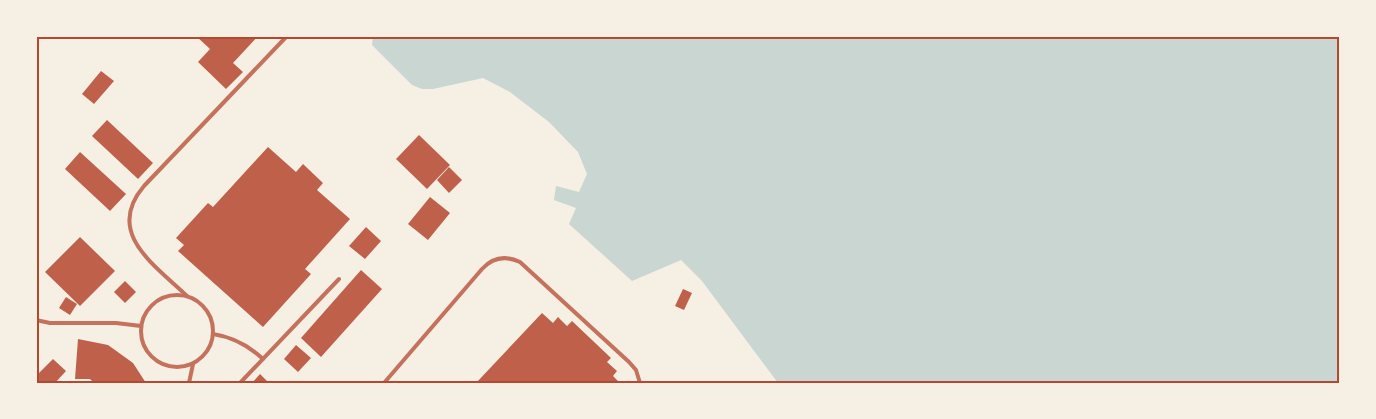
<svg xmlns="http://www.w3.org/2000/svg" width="1376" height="419" viewBox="0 0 1376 419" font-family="'DejaVu Sans',sans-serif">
  <rect width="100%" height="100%" fill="#f6efe4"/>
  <path fill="#c9d6d2" d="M373 36H1340V383H778L702 281 681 260 632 281 569 224 576 208 554 200 556 186 579 192 587 174 578 152 549 122 510 92 483 78 433 89H422L412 85 372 45Z"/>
  <g fill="#bf614a">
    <path d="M196 36H258L233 63 243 72 226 89 198 62 210 49Z"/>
    <path d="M101 71 114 81 94 104 82 94Z"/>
    <path d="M107 120 153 163 138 179 92 136Z"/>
    <path d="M419 135 450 165 427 189 396 159Z"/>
    <path d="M268 147 296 172 303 164 323 183 317 190 350 219 305 269 311 274 263 327 178 251 184 245 176 238 208 203 213 207Z"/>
    <path d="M80 152 126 194 110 211 65 169Z"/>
    <path d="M449 167 462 180 449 193 437 180Z"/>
    <path d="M430 197 450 213 428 240 408 224Z"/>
    <path d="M366 227 381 241 365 259 349 246Z"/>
    <path d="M80 237 115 271 80 306 45 272Z"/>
    <path d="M361 270 382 289 321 357 301 338Z"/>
    <path d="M125 281 136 292 125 303 114 292Z"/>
    <path d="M683 289 692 293 684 310 675 306Z"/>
    <path d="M66 297 77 304 70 315 59 308Z"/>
    <path d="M542 313 553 323 558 317 567 326 572 321 611 358 607 362 617 371 613 376 620 383H476Z"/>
    <path d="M78 339 108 345 133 363 146 383H94L90 379H75Z"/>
    <path d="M296 345 311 358 298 372 284 359Z"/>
    <path d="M53 359 66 371 55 383H36V376Z"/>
    <path d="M260 374 269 383H252Z"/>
  </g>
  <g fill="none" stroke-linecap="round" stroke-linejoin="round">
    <g stroke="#c5725c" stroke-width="4">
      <circle cx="177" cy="331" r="36"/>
      <path d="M187 296C155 265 104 233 144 186L287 36"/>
      <path d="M36 320 50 323H116L141 326"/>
      <path d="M213 334C233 337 248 345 263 359"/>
      <path d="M189 383 193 364"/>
      <path d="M240 383 339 279"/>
      <path d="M384 383 482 269C493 257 505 255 520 262L629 362 636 370 640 383"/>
    </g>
  </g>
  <rect width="1376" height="419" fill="none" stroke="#f6efe4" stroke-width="75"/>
  <rect x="38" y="38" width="1300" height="344" fill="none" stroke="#b5482f" stroke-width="2"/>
</svg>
